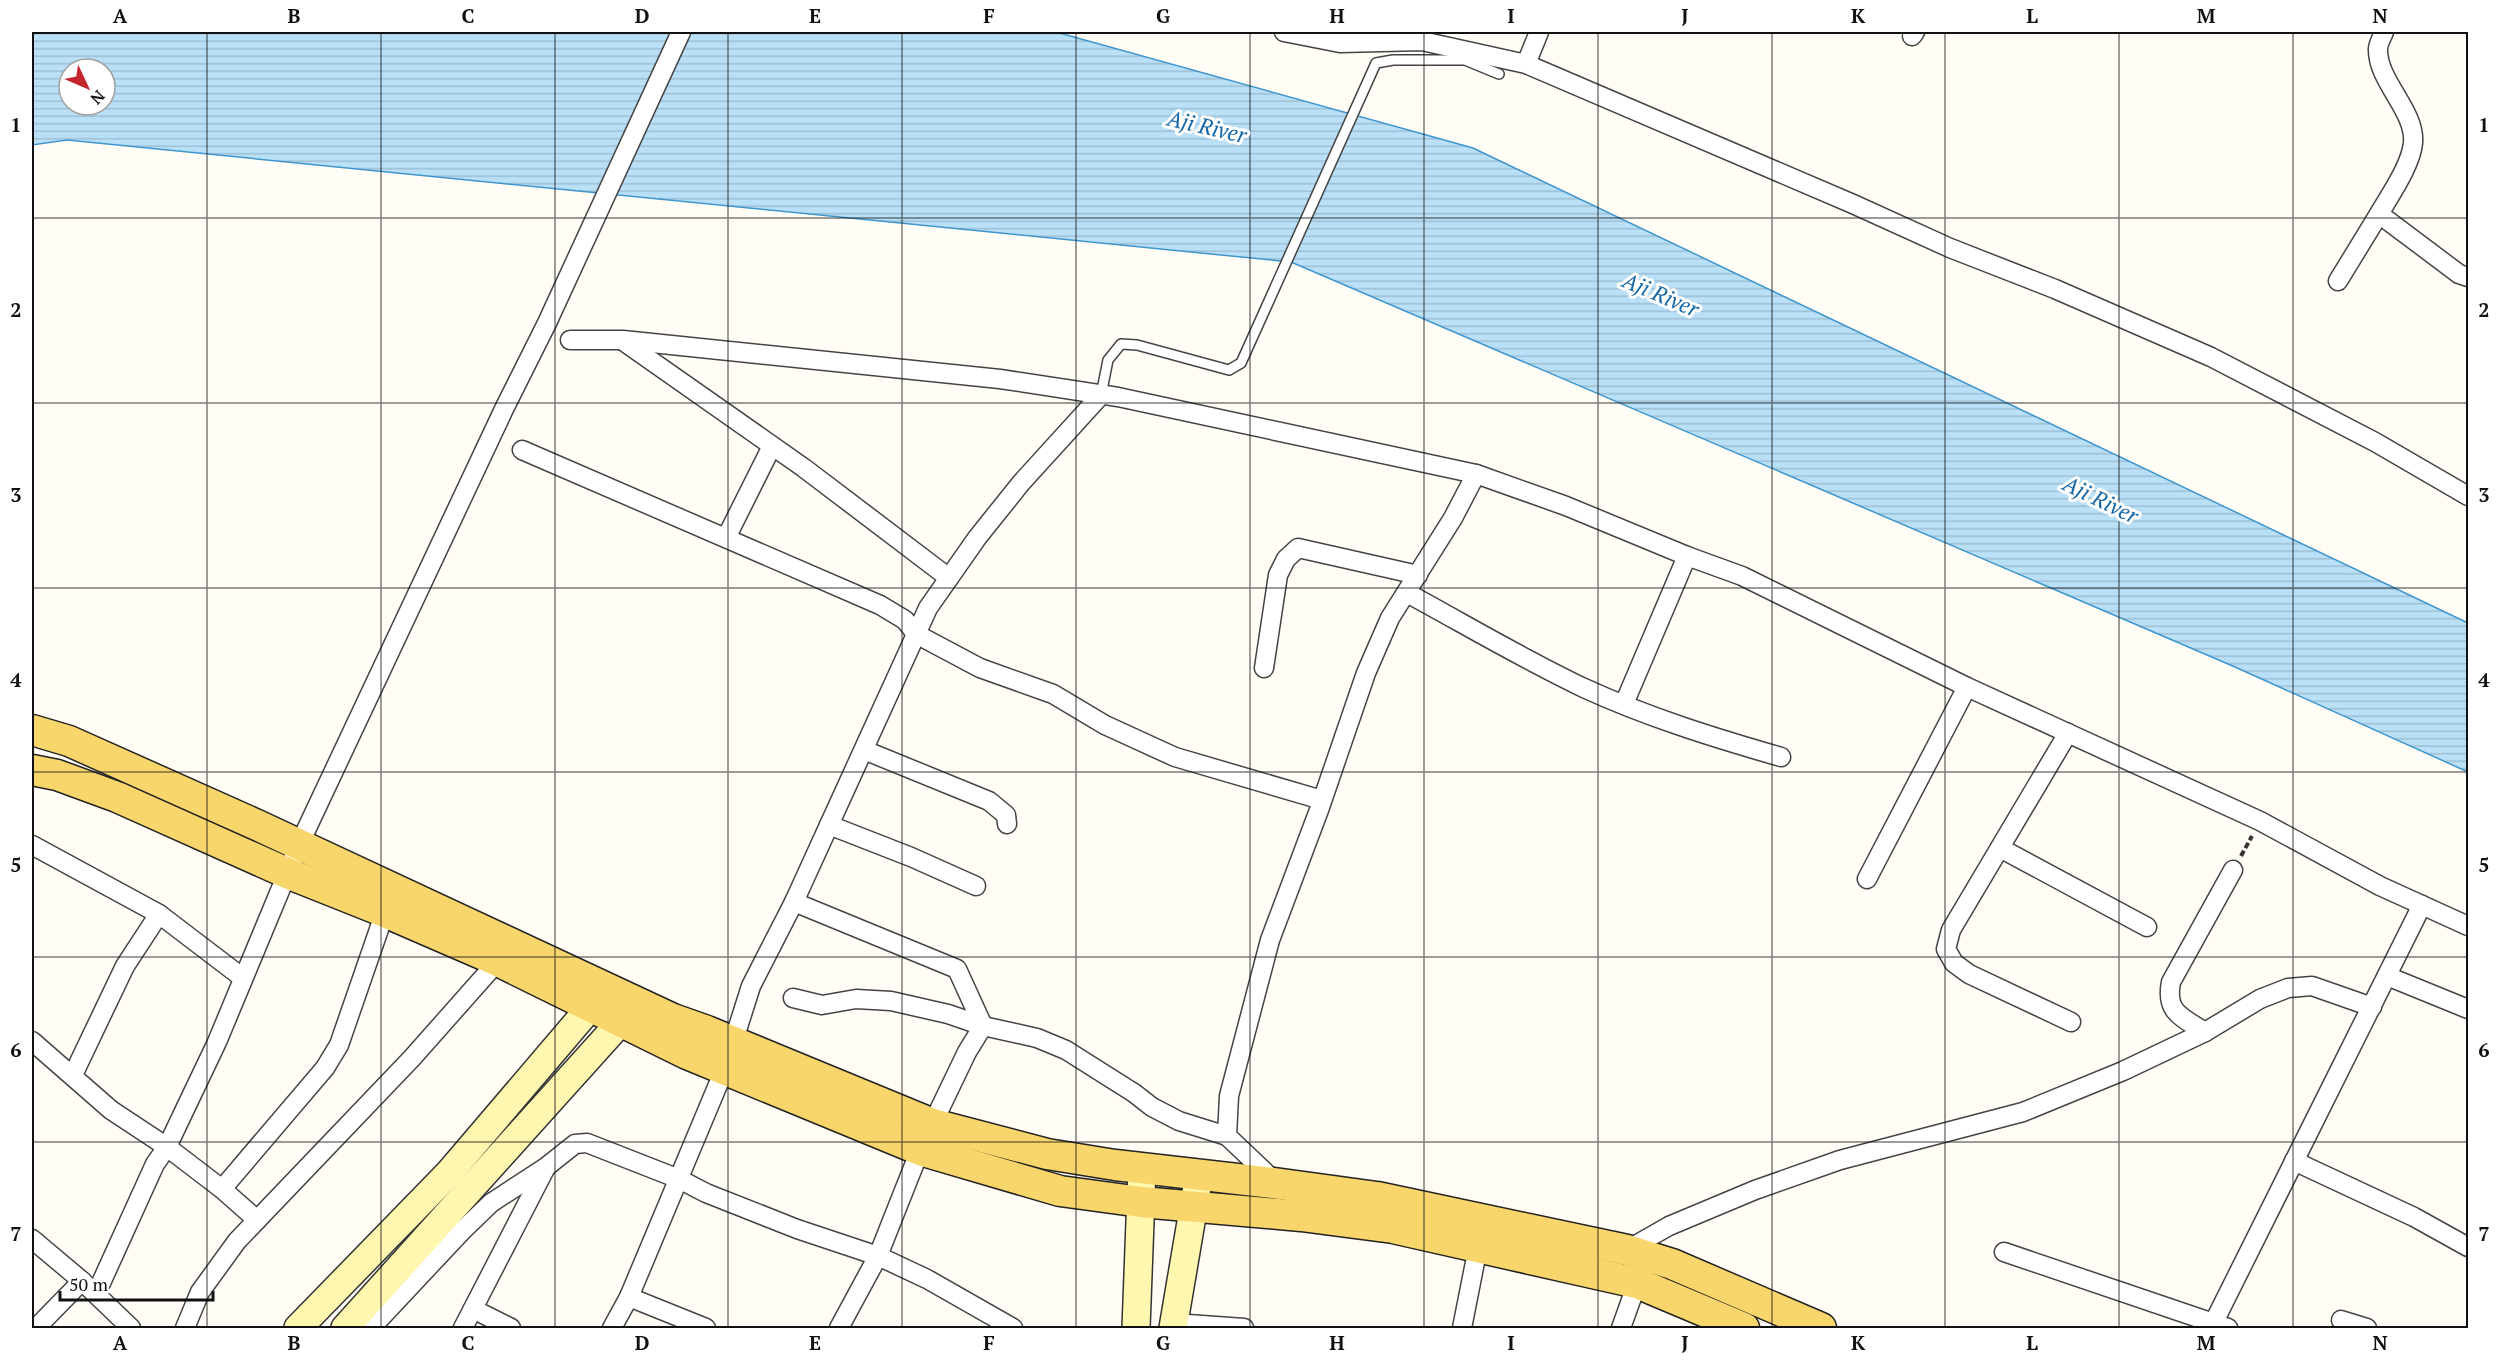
<svg xmlns="http://www.w3.org/2000/svg" width="2500" height="1360" viewBox="0 0 2500 1360" font-family="'PT Serif',serif">
  <defs>
    <pattern id="water-rules" width="6" height="5" patternUnits="userSpaceOnUse" patternTransform="scale(1.5)"><rect width="6" height="5" fill="#b9e0f7"/><path d="M0 2.5h6" fill="none" stroke="#9ebfd3"/></pattern>
  </defs>
  <rect width="100%" height="100%" fill="#fffdf5"/>
  <path fill="url(#water-rules)" stroke="#3f96cf" stroke-width="1.5" fill-rule="evenodd" d="M32 32H1056L1473 148 2468 623V772L2235 667 1291 262 67 140 32 145ZM69 69H105V105H69Z"/>
  <g fill="none" stroke-linecap="round" stroke-linejoin="round">
    <defs>
      <path id="lane" d="M1101 395 1108 360 1121 344 1137 345 1229 370 1241 363 1376 63 1393 60H1465L1499 74"/>
      <g id="street">
        <path d="M1284 32 1340 43 1422 41 1526 64 1853 204 1950 248 2055 289 2211 357 2375 442 2468 496"/>
        <path d="M2384 32C2382 37 2378 44 2378 49 2377 81 2416 111 2413 143 2411 165 2390 195 2379 214L2459 274 2468 277"/>
        <path d="M1912 36 1915 32"/>
        <path d="M1526 64 1539 32"/>
        <path d="M2338 281 2379 214"/>
        <path d="M570 340H623L1000 379 1118 397 1476 474 1566 506 1687 556 1742 576 1967 687 2260 821 2380 886 2468 926"/>
        <path d="M623 341 804 468 949 578"/>
        <path d="M522 450 880 605 905 620 916 634 980 668 1053 694 1105 725 1175 757 1322 800"/>
        <path d="M726 538 772 446"/>
        <path d="M1407 593C1466 625 1523 659 1584 688 1647 717 1715 738 1781 757"/>
        <path d="M1264 668 1278 575 1286 559 1298 548 1418 575"/>
        <path d="M1624 704 1687 556"/>
        <path d="M2068 733 1951 930 1946 949 1954 963 1969 974 2071 1022"/>
        <path d="M864 750 989 801 1006 815 1007 824"/>
        <path d="M829 825 911 857 976 886"/>
        <path d="M32 845 159 914"/>
        <path d="M2000 848 2147 927"/>
        <path d="M1867 879 1967 687"/>
        <path d="M794 902 957 969 983 1026"/>
        <path d="M2387 976 2468 1009"/>
        <path d="M793 998 822 1005 856 999 891 1001 948 1014 983 1026"/>
        <path d="M2205 1032C2182 1017 2165 1013 2171 982L2233 870"/>
        <path d="M32 1041 111 1110 167 1147 222 1189 257 1220"/>
        <path d="M73 1075 125 966 159 914 243 978"/>
        <path d="M2294 1161 2414 1217 2468 1247"/>
        <path d="M1273 1185 1266 1173 1227 1136 1229 1096 1270 940 1319 810 1366 673 1390 618 1453 518 1476 474"/>
        <path d="M222 1189 325 1068 339 1045 385 912"/>
        <path d="M32 1239 82 1281 131 1328"/>
        <path d="M1627 1250 1669 1226 1755 1190 1840 1160 2023 1112 2123 1071 2205 1032 2260 999 2288 988 2312 986 2372 1007"/>
        <path d="M2004 1252 2228 1328"/>
        <path d="M96 1294 155 1164 167 1147 217 1042 299 845 504 409 547 323 681 32"/>
        <path d="M629 1297 706 1328"/>
        <path d="M473 1309 511 1328"/>
        <path d="M2341 1320 2367 1328"/>
        <path d="M1174 1323 1244 1328"/>
        <path d="M36 1328 82 1281"/>
        <path d="M185 1328 200 1292 237 1241 412 1058 498 961"/>
        <path d="M371 1328 462 1231 491 1203 546 1167 575 1144 587 1143 679 1179 706 1193 797 1229 878 1256 927 1279 1013 1328"/>
        <path d="M463 1328 545 1169"/>
        <path d="M612 1328 629 1297 725 1068 751 986 794 902 928 608 977 538 1021 483 1101 395"/>
        <path d="M839 1328 878 1256 920 1150 967 1052 983 1026 1037 1038 1066 1050 1134 1093 1152 1107 1179 1121 1227 1136"/>
        <path d="M1462 1328 1478 1247"/>
        <path d="M1621 1328 1640 1275"/>
        <path d="M2211 1328 2422 905"/>
      </g>
      <g id="secondary">
        <path d="M298 1328 449 1173 605 990"/>
        <path d="M345 1328 635 1006"/>
        <path d="M1136 1328 1142 1168"/>
        <path d="M1173 1328 1199 1175"/>
      </g>
      <g id="primary">
        <path d="M32 730 69 741 257 825 673 1019 707 1031 933 1124 1047 1154 1115 1165 1273 1183 1377 1197 1627 1250 1672 1264 1821 1328"/>
        <path d="M32 770 57 775 117 797 287 873 385 912 498 961 687 1054 920 1150 1060 1191 1141 1202 1301 1216 1393 1228 1637 1283 1744 1328"/>
      </g>
    </defs>
    <use href="#lane" stroke="#444" stroke-width="12"/>
    <use href="#street" stroke="#444" stroke-width="21"/>
    <use href="#secondary" stroke="#333" stroke-width="30"/>
    <use href="#primary" stroke="#222" stroke-width="33"/>
    <path stroke="#333" stroke-width="4" stroke-dasharray="6 3" stroke-linecap="butt" d="M2241 856 2252 836"/>
    <use href="#lane" stroke="#fff" stroke-width="9"/>
    <use href="#street" stroke="#fff" stroke-width="18"/>
    <use href="#secondary" stroke="#fff6b0" stroke-width="27"/>
    <use href="#primary" stroke="#f9d66b" stroke-width="30"/>
  </g>
  <path fill="none" stroke="#111" stroke-width="1.5" stroke-opacity="0.55" d="M207 32V1328M381 32V1328M555 32V1328M728 32V1328M902 32V1328M1076 32V1328M1250 32V1328M1424 32V1328M1598 32V1328M1772 32V1328M1945 32V1328M2119 32V1328M2293 32V1328M32 218H2468M32 403H2468M32 588H2468M32 772H2468M32 957H2468M32 1142H2468"/>
  <g text-anchor="middle" dominant-baseline="central" stroke-width="6" stroke-linejoin="round" paint-order="stroke">
    <g font-size="22" font-style="italic" fill="#1768a6" stroke="#fff">
      <text transform="translate(1207 126) rotate(13)">Aji River</text>
      <text transform="translate(1661 294) rotate(23)">Aji River</text>
      <text transform="translate(2101 499) rotate(26)">Aji River</text>
    </g>
  </g>
  <rect width="2500" height="1360" fill="none" stroke="#ffffff" stroke-width="66"/>
  <g transform="translate(87 87) rotate(134)"><circle r="28" fill="#ffffff" stroke="#a0a0a0" stroke-width="1.5"/>
  <path d="M0-4.5L10 22L0 15L-10 22Z" fill="#c4262e"/>
  <text y="-9" font-size="16" font-weight="bold" text-anchor="middle" fill="#111111">N</text>
  </g>
  <path d="M60 1291v9h153v-9" fill="none" stroke="#111111" stroke-width="3"/>
  <text x="69" y="1291" font-size="18" fill="#111111" stroke="#ffffff" stroke-width="4.5" paint-order="stroke">50 m</text>
  <rect x="33" y="33" width="2434" height="1294" fill="none" stroke="#111" stroke-width="2"/>
  <g font-size="20" text-anchor="middle" font-weight="bold" fill="#111">
    <text x="120" y="23">A</text>
    <text x="294" y="23">B</text>
    <text x="468" y="23">C</text>
    <text x="642" y="23">D</text>
    <text x="815" y="23">E</text>
    <text x="989" y="23">F</text>
    <text x="1163" y="23">G</text>
    <text x="1337" y="23">H</text>
    <text x="1511" y="23">I</text>
    <text x="1685" y="23">J</text>
    <text x="1858" y="23">K</text>
    <text x="2032" y="23">L</text>
    <text x="2206" y="23">M</text>
    <text x="2380" y="23">N</text>
    <text x="16" y="132">1</text>
    <text x="2484" y="132">1</text>
    <text x="16" y="317">2</text>
    <text x="2484" y="317">2</text>
    <text x="16" y="502">3</text>
    <text x="2484" y="502">3</text>
    <text x="16" y="687">4</text>
    <text x="2484" y="687">4</text>
    <text x="16" y="872">5</text>
    <text x="2484" y="872">5</text>
    <text x="16" y="1057">6</text>
    <text x="2484" y="1057">6</text>
    <text x="16" y="1241">7</text>
    <text x="2484" y="1241">7</text>
    <text x="120" y="1350">A</text>
    <text x="294" y="1350">B</text>
    <text x="468" y="1350">C</text>
    <text x="642" y="1350">D</text>
    <text x="815" y="1350">E</text>
    <text x="989" y="1350">F</text>
    <text x="1163" y="1350">G</text>
    <text x="1337" y="1350">H</text>
    <text x="1511" y="1350">I</text>
    <text x="1685" y="1350">J</text>
    <text x="1858" y="1350">K</text>
    <text x="2032" y="1350">L</text>
    <text x="2206" y="1350">M</text>
    <text x="2380" y="1350">N</text>
  </g>
</svg>
